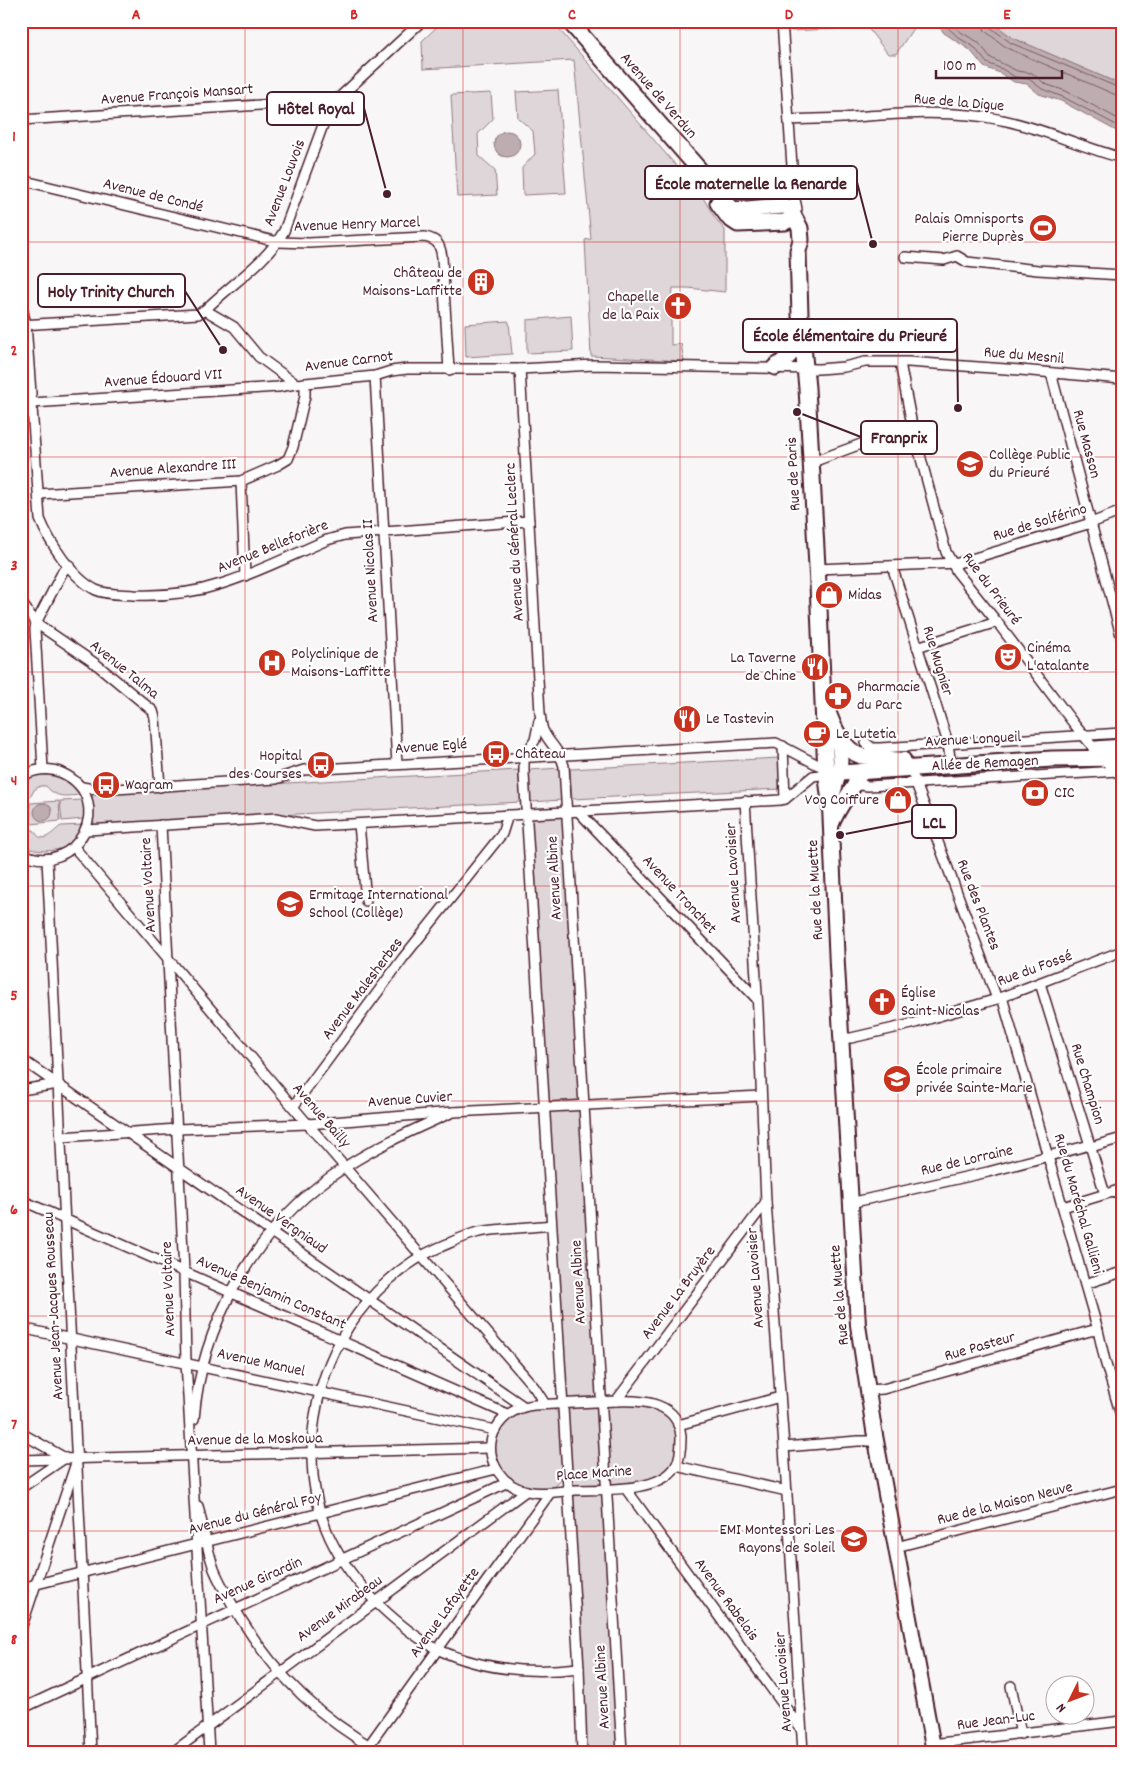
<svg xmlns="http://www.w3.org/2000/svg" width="1143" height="1773" viewBox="0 0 1143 1773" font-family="Dekko,sans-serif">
  <rect width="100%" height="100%" fill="#f8f6f7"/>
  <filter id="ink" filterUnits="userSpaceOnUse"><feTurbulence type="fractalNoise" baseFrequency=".02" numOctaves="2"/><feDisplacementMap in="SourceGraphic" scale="10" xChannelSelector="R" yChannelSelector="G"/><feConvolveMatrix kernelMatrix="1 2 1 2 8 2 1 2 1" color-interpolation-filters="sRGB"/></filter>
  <g filter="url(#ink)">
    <g fill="#ded6d9" stroke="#947a82">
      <path d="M443 21H552L702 196 715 218 725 230V292L688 288H673L671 311V345L681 344 684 361 591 356 585 240 591 239 574 60 423 69 422 41Z"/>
      <path d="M791 21H918L896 54H888L867 27 792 31Z"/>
      <path d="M990 21H1122V85L1013 38Z"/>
      <path d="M558 90 566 193 523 195 522 168 535 154 533 131 518 118 516 92Z"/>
      <path d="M491 93 493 119 478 134 479 156 495 170 497 195 457 197 451 95Z"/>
      <path d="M571 316 573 351 527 353V320Z"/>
      <path d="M508 321 509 322 512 354 466 357 465 324Z"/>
      <path d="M779 758 781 789 572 799 570 769Z"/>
      <path d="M561 768 562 800 530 802 529 770Z"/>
      <path d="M518 770 521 802 94 825 92 794Z"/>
      <path d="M37 775C58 775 68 777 81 795 65 796 57 799 46 786H40L34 790 31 796 21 798V781L25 778Z"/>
      <path d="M83 800 84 819 62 821 60 801Z"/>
      <path d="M59 801 60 821 31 824 30 803Z"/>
      <path d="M564 817 619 1752H586L531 819Z"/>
      <path d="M83 825C77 853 43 855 21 846V830H34C42 847 52 832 61 826Z"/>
      <path d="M606 1404C624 1404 641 1403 659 1410 669 1415 676 1426 677 1438 681 1480 641 1483 610 1486Z"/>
      <path d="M542 1408C551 1408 556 1408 560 1417 561 1431 566 1466 561 1479 558 1487 550 1488 542 1488 517 1488 491 1472 495 1444 496 1436 500 1426 506 1420 516 1411 530 1410 542 1408Z"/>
    </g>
    <g fill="#bdadb0" stroke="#8f747b">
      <path d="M935 21H990L1013 38 1122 85V134L1061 101 1039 94 1027 84 1014 82 1000 73 984 67 970 50 944 33Z"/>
      <circle cx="507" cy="144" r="13"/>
      <circle cx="43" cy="812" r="9"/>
    </g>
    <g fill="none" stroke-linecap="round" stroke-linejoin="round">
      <g stroke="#785860" stroke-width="1">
        <path d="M941 21 959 38 974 47 987 63 1002 69 1015 77 1029 79 1042 89 1063 97 1122 128"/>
        <path d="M949 21 962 33 978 42 991 58 1017 71 1032 73 1045 84 1066 91 1122 121"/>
        <path d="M982 21 985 31 1007 48 1116 95 1122 96"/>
        <path d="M988 21 990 27 1011 43 1122 89"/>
      </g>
      <defs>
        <g id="street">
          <path d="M782 21 794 195 797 209 793 213"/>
          <path d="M21 120 308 102 330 106"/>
          <path d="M789 120C807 119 825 119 843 118 893 114 952 109 1002 120 1043 128 1081 147 1122 158"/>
          <path d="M21 180 278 242 309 243 424 237C437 239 440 244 442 257L449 370"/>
          <path d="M905 257 944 260 957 256 967 262 1038 270 1122 275"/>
          <path d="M21 304 26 324 40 519C49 542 73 579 96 590 107 595 122 594 134 595 162 596 194 593 221 584 257 573 292 555 327 540L345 535 529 521"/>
          <path d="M205 310 234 327 259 357 296 384 375 376 391 371 407 369H520L594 365 819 369 844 367 865 362H908L1020 370 1122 379"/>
          <path d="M21 325 198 314 205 310C231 284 266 263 284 231L330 106 422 21"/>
          <path d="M900 363 912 425 946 552 957 572 997 622 1074 724 1102 758 1122 777"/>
          <path d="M520 369 540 713C541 719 541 725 543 730 549 744 560 750 564 766L622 1752"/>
          <path d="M1051 373 1122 639"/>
          <path d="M375 376 397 764"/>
          <path d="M32 403 278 387 296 384"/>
          <path d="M810 463 912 425"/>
          <path d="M241 481 245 576"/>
          <path d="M39 494 241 481 278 465 288 459 293 447 305 396V383"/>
          <path d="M892 566 948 743 951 766"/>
          <path d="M817 569 958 563 1091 523 1122 511"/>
          <path d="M21 602 36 623 96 664 153 711 155 718 160 787"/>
          <path d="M917 647 997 622"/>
          <path d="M539 721 535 740 524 757V774L579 1668 582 1752"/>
          <path d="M866 743 872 748H880L1122 733"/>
          <path d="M783 746 785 799"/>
          <path d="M43 769 35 629 36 623 63 571 69 565"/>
          <path d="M21 777C33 769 49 767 62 773 119 799 76 881 21 853"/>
          <path d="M914 778 997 999"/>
          <path d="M853 781 860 785 868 786 1118 771"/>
          <path d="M82 787 99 790 276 779 304 770 776 743 818 765H825"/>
          <path d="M745 801 758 1010 766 1202 784 1447 803 1752"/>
          <path d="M579 812 757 999"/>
          <path d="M359 824 366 901"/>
          <path d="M161 825 184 1271 186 1362 209 1752"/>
          <path d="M87 830 276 818 315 826 781 800 785 799 813 776 826 774"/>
          <path d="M74 847 293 1107 534 1387 545 1404"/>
          <path d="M47 859 91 1752"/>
          <path d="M1040 983 1105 1194"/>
          <path d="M1002 997 1098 1330 1105 1361 1122 1419"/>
          <path d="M841 1038H851L912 1024 997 999 1122 951"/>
          <path d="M21 1059 523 1406"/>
          <path d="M21 1090 58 1084"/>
          <path d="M293 1107 403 958 502 834 508 815"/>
          <path d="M62 1137 177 1129 308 1124 453 1112 761 1096"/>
          <path d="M1091 1147 1122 1138"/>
          <path d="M21 1200 507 1414"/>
          <path d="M850 1203 988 1172 1090 1145"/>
          <path d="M1063 1207 1122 1189"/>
          <path d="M551 1225C528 1228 503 1228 479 1232 466 1235 452 1242 440 1247 404 1262 370 1294 349 1326 310 1387 299 1471 330 1538 342 1563 360 1586 380 1606 397 1622 416 1638 437 1649 482 1670 530 1674 579 1668"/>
          <path d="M1085 1284 1122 1272"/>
          <path d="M21 1328 495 1430"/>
          <path d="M868 1390 883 1389 1090 1331 1098 1330"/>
          <path d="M616 1401C643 1400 679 1402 681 1437 681 1445 680 1459 676 1466 660 1493 602 1489 576 1490 560 1491 543 1495 527 1491 500 1486 482 1455 495 1430 503 1415 517 1407 534 1405Z"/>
          <path d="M616 1401 766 1202"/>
          <path d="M194 1419C201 1326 254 1232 329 1178 368 1150 410 1131 453 1112"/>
          <path d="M678 1425 780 1397"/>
          <path d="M21 1433 65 1458 21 1488"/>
          <path d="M784 1447 858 1441H876"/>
          <path d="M21 1460 490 1448"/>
          <path d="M676 1466 787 1491"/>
          <path d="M626 1489 801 1729"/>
          <path d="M198 1506C203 1527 207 1548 214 1569 221 1586 232 1604 241 1619 277 1677 321 1719 380 1752"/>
          <path d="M896 1547 1122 1489"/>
          <path d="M21 1588 496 1469"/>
          <path d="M21 1629 75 1466"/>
          <path d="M1011 1686 1021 1734"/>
          <path d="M21 1709 508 1482"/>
          <path d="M932 1744 1122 1721"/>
          <path d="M173 1752 526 1491"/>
          <path d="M364 1752 550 1493"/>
        </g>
        <g id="secondary">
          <path d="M826 774 830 806 837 966 858 1325 874 1430 934 1752"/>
          <path d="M830 803C839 772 845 766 836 732"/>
          <path d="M831 826C838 806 853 791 862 771"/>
        </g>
        <g id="primary">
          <path d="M569 21 718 191 730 207 735 210"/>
          <path d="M718 203 729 218 738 224 785 222 792 218 793 215 790 208 784 206 735 210"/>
          <path d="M793 215 800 228 801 240 798 251 800 315 807 388 818 584 826 774 1052 759 1122 758"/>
          <path d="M775 367C792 356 794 352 797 332"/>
          <path d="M827 709C832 725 843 750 861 756 866 757 871 756 876 757 886 758 893 761 903 760"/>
          <path d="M1096 749 1122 747"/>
        </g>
      </defs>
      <use href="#street" stroke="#4a1f2b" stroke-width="12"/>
      <use href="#secondary" stroke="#4a1f2b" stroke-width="18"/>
      <use href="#primary" stroke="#4a1f2b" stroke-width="19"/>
      <use href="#street" stroke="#fff" stroke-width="9"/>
      <use href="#secondary" stroke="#fff" stroke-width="14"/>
      <use href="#primary" stroke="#fff" stroke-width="15"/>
    </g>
  </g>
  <path fill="none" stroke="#d62828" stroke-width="1" stroke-opacity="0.55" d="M245 21V1752M463 21V1752M680 21V1752M898 21V1752M21 242H1122M21 457H1122M21 672H1122M21 886H1122M21 1101H1122M21 1316H1122M21 1531H1122"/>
  <defs>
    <symbol id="stadium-disc" viewBox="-11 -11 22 22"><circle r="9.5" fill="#c8321e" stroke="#fff"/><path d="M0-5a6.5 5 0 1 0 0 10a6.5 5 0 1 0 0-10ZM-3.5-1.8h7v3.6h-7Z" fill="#fff"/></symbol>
    <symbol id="building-disc" viewBox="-11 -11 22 22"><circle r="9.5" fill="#c8321e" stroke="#fff"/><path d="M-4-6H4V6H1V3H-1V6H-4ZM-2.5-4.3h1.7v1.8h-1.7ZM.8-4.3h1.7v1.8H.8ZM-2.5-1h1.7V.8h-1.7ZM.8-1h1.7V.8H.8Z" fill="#fff"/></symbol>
    <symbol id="church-disc" viewBox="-11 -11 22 22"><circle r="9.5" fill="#c8321e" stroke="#fff"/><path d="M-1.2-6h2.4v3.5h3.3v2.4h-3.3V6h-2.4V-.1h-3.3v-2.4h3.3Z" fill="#fff"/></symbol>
    <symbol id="school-disc" viewBox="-11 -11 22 22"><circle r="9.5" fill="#c8321e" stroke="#fff"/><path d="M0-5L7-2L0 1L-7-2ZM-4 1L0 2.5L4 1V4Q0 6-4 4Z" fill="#fff"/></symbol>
    <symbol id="shop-disc" viewBox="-11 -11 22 22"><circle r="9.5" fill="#c8321e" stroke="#fff"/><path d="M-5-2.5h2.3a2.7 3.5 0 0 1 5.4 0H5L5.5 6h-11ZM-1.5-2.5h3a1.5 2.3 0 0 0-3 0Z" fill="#fff"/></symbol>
    <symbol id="theatre-disc" viewBox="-11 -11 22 22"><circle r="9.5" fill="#c8321e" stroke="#fff"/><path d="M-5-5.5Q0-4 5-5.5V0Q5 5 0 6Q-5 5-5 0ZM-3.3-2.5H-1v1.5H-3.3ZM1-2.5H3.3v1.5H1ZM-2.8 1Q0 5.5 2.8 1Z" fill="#fff"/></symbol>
    <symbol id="hospital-disc" viewBox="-11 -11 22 22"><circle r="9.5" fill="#c8321e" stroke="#fff"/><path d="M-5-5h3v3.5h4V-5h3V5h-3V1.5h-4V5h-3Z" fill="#fff"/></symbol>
    <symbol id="restaurant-disc" viewBox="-11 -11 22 22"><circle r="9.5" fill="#c8321e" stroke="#fff"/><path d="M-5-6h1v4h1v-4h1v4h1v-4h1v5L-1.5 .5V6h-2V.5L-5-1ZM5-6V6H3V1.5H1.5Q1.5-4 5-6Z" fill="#fff"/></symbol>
    <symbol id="pharmacy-disc" viewBox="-11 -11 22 22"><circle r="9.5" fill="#c8321e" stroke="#fff"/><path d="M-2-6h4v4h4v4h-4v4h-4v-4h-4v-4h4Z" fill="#fff"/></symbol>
    <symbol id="cafe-disc" viewBox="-11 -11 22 22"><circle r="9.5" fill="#c8321e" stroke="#fff"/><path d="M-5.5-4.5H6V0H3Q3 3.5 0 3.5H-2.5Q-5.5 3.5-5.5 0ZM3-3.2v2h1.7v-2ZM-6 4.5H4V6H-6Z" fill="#fff"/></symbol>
    <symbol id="bus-disc" viewBox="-11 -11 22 22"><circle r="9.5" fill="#c8321e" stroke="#fff"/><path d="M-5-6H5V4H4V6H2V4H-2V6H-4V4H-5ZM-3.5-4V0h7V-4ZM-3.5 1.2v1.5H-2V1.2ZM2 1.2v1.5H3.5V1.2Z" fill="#fff"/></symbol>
    <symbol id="bank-disc" viewBox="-11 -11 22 22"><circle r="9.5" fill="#c8321e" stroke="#fff"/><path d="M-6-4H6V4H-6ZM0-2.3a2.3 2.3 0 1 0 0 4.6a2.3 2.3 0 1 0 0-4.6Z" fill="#fff"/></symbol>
  </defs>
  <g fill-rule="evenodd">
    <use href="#stadium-disc" x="1027" y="212" width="32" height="32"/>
    <use href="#building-disc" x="465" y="266" width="32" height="32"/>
    <use href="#church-disc" x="662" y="290" width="32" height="32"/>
    <use href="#school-disc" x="954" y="448" width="32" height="32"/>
    <use href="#shop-disc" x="813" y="579" width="32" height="32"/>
    <use href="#theatre-disc" x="992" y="641" width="32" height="32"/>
    <use href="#hospital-disc" x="256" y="647" width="32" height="32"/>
    <use href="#restaurant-disc" x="799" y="651" width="32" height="32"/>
    <use href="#pharmacy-disc" x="822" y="680" width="32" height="32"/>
    <use href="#restaurant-disc" x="671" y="703" width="32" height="32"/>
    <use href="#cafe-disc" x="801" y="718" width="32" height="32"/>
    <use href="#bus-disc" x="480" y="738" width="32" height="32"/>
    <use href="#bus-disc" x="305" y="749" width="32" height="32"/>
    <use href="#bus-disc" x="90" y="769" width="32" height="32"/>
    <use href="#bank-disc" x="1019" y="777" width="32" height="32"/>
    <use href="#shop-disc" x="882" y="784" width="32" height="32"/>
    <use href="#school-disc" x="274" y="888" width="32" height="32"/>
    <use href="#church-disc" x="866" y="986" width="32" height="32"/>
    <use href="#school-disc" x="881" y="1063" width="32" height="32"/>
    <use href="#school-disc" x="838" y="1523" width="32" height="32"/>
  </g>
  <g text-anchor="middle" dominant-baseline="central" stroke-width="4.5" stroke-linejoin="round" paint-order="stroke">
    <g font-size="16" fill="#4a1f2b" stroke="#fff">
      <text transform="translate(177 95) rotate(-4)">Avenue François Mansart</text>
      <text transform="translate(658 96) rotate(49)">Avenue de Verdun</text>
      <text transform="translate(959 103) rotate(5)">Rue de la Digue</text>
      <text transform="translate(285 183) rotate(-69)">Avenue Louvois</text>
      <text transform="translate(153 196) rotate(14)">Avenue de Condé</text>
      <text transform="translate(357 225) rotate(-2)">Avenue Henry Marcel</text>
      <text transform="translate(1024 356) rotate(5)">Rue du Mesnil</text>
      <text transform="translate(349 362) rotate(-7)">Avenue Carnot</text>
      <text transform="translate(163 379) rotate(-4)">Avenue Édouard VII</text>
      <text transform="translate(1086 444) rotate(75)">Rue Masson</text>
      <text transform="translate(173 469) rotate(-4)">Avenue Alexandre III</text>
      <text transform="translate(794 474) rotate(-93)">Rue de Paris</text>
      <text transform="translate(1040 523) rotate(-17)">Rue de Solférino</text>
      <text transform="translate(515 542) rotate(-93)">Avenue du Général Leclerc</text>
      <text transform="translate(273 547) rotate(-22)">Avenue Belleforière</text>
      <text transform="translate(371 571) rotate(-93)">Avenue Nicolas II</text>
      <text transform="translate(991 589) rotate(53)">Rue du Prieuré</text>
      <text transform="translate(937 661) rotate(73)">Rue Mugnier</text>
      <text transform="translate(124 670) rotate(39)">Avenue Talma</text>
      <text transform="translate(973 740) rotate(-3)">Avenue Longueil</text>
      <text transform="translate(431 747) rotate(-4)">Avenue Eglé</text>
      <text transform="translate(985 764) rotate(-3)">Allée de Remagen</text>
      <text transform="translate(734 873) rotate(-93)">Avenue Lavoisier</text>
      <text transform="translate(555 878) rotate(-93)">Avenue Albine</text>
      <text transform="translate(149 885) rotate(-93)">Avenue Voltaire</text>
      <text transform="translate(816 890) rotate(-93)">Rue de la Muette</text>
      <text transform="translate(679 895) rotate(47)">Avenue Tronchet</text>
      <text transform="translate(978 905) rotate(69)">Rue des Plantes</text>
      <text transform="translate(1035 969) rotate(-20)">Rue du Fossé</text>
      <text transform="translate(363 989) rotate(-53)">Avenue Malesherbes</text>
      <text transform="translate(1087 1084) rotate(73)">Rue Champion</text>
      <text transform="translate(410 1100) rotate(-4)">Avenue Cuvier</text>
      <text transform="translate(321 1116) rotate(49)">Avenue Bailly</text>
      <text transform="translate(967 1161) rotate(-13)">Rue de Lorraine</text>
      <text transform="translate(1078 1204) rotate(74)">Rue du Maréchal Gallieni</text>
      <text transform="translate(281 1220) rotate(35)">Avenue Vergniaud</text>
      <text transform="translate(756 1278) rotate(-94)">Avenue Lavoisier</text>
      <text transform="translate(579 1282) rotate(-93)">Avenue Albine</text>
      <text transform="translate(169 1289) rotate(-92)">Avenue Voltaire</text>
      <text transform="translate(271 1293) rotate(24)">Avenue Benjamin Constant</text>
      <text transform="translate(679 1293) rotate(-53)">Avenue La Bruyère</text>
      <text transform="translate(840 1295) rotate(-95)">Rue de la Muette</text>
      <text transform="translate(54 1306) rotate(-93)">Avenue Jean-Jacques Rousseau</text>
      <text transform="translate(980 1347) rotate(-16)">Rue Pasteur</text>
      <text transform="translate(261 1363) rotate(12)">Avenue Manuel</text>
      <text transform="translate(255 1440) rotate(-1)">Avenue de la Moskowa</text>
      <text transform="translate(594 1474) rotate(-4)">Place Marine</text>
      <text transform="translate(1005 1504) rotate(-14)">Rue de la Maison Neuve</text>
      <text transform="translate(255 1514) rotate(-14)">Avenue du Général Foy</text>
      <text transform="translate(258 1581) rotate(-24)">Avenue Girardin</text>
      <text transform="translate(726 1600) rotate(54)">Avenue Rabelais</text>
      <text transform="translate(340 1609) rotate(-36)">Avenue Mirabeau</text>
      <text transform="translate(445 1613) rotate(-54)">Avenue Lafayette</text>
      <text transform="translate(784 1682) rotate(-94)">Avenue Lavoisier</text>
      <text transform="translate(603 1687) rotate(-93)">Avenue Albine</text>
      <text transform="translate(996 1721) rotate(-7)">Rue Jean-Luc</text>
    </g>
    <g font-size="16" fill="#4a1f2b" stroke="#fff" text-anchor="start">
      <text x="1024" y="219" text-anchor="end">Palais Omnisports<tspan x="1024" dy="18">Pierre Duprès</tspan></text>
      <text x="462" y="273" text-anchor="end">Château de<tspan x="462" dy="18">Maisons-Laffitte</tspan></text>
      <text x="659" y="297" text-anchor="end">Chapelle<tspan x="659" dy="18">de la Paix</tspan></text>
      <text x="989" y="455">Collège Public<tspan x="989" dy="18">du Prieuré</tspan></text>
      <text x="848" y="595">Midas</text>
      <text x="1027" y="648">Cinéma<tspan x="1027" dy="18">L'atalante</tspan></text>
      <text x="291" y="654">Polyclinique de<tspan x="291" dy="18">Maisons-Laffitte</tspan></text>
      <text x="796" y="658" text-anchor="end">La Taverne<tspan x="796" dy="18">de Chine</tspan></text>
      <text x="857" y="687">Pharmacie<tspan x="857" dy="18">du Parc</tspan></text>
      <text x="706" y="719">Le Tastevin</text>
      <text x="836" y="734">Le Lutetia</text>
      <text x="515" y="754">Château</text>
      <text x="302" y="756" text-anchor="end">Hopital<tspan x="302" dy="18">des Courses</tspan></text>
      <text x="125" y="785">Wagram</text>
      <text x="1054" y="793">CIC</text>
      <text x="879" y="800" text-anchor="end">Vog Coiffure</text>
      <text x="309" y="895">Ermitage International<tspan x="309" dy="18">School (Collège)</tspan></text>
      <text x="901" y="993">Église<tspan x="901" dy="18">Saint-Nicolas</tspan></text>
      <text x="916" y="1070">École primaire<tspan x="916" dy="18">privée Sainte-Marie</tspan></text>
      <text x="835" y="1530" text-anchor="end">EMI Montessori Les<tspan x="835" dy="18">Rayons de Soleil</tspan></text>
    </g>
  </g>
  <path fill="none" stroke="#4a1f2b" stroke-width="2" d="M387 194L364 108M873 244L857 182M223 350L185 291M958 408L957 335M797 412L861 437M840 835L912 821"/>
  <g fill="#4a1f2b" stroke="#fff" stroke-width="2">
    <circle cx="387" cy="194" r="5"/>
    <circle cx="873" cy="244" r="5"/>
    <circle cx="223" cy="350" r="5"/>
    <circle cx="958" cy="408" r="5"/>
    <circle cx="797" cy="412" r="5"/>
    <circle cx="840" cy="835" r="5"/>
  </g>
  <g fill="#fff" stroke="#4a1f2b" stroke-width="2">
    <rect x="267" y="92" width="97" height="33" rx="5"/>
    <rect x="645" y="166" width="212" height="33" rx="5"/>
    <rect x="38" y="274" width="147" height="33" rx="5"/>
    <rect x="743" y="319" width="214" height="33" rx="5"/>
    <rect x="861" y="421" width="76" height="33" rx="5"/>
    <rect x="912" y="805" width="44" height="33" rx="5"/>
  </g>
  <g font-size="18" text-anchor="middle" font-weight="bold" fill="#4a1f2b">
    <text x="316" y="114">Hôtel Royal</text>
    <text x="751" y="189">École maternelle la Renarde</text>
    <text x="111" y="297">Holy Trinity Church</text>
    <text x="850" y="341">École élémentaire du Prieuré</text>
    <text x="899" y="443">Franprix</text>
    <text x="934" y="828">LCL</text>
  </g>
  <rect width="1143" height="1773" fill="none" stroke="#fff" stroke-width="55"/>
  <g transform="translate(1070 1700) rotate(228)"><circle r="24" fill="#ffffff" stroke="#b7a5aa"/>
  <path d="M0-4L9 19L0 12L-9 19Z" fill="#c8321e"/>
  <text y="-8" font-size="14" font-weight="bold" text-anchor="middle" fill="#4a1f2b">N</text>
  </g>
  <path d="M936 70v8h126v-8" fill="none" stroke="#4a1f2b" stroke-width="2.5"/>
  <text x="943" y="70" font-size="15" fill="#4a1f2b" stroke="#ffffff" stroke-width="4" paint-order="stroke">100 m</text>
  <rect x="28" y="28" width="1088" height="1718" fill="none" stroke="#d62828" stroke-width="2"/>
  <g font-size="16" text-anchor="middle" font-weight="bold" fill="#d62828">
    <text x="136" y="19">A</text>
    <text x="354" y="19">B</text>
    <text x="572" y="19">C</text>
    <text x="789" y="19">D</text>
    <text x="1007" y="19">E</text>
    <text x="14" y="141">1</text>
    <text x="14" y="355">2</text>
    <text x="14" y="570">3</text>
    <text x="14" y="785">4</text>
    <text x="14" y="1000">5</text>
    <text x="14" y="1214">6</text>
    <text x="14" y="1429">7</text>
    <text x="14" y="1644">8</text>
  </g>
</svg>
